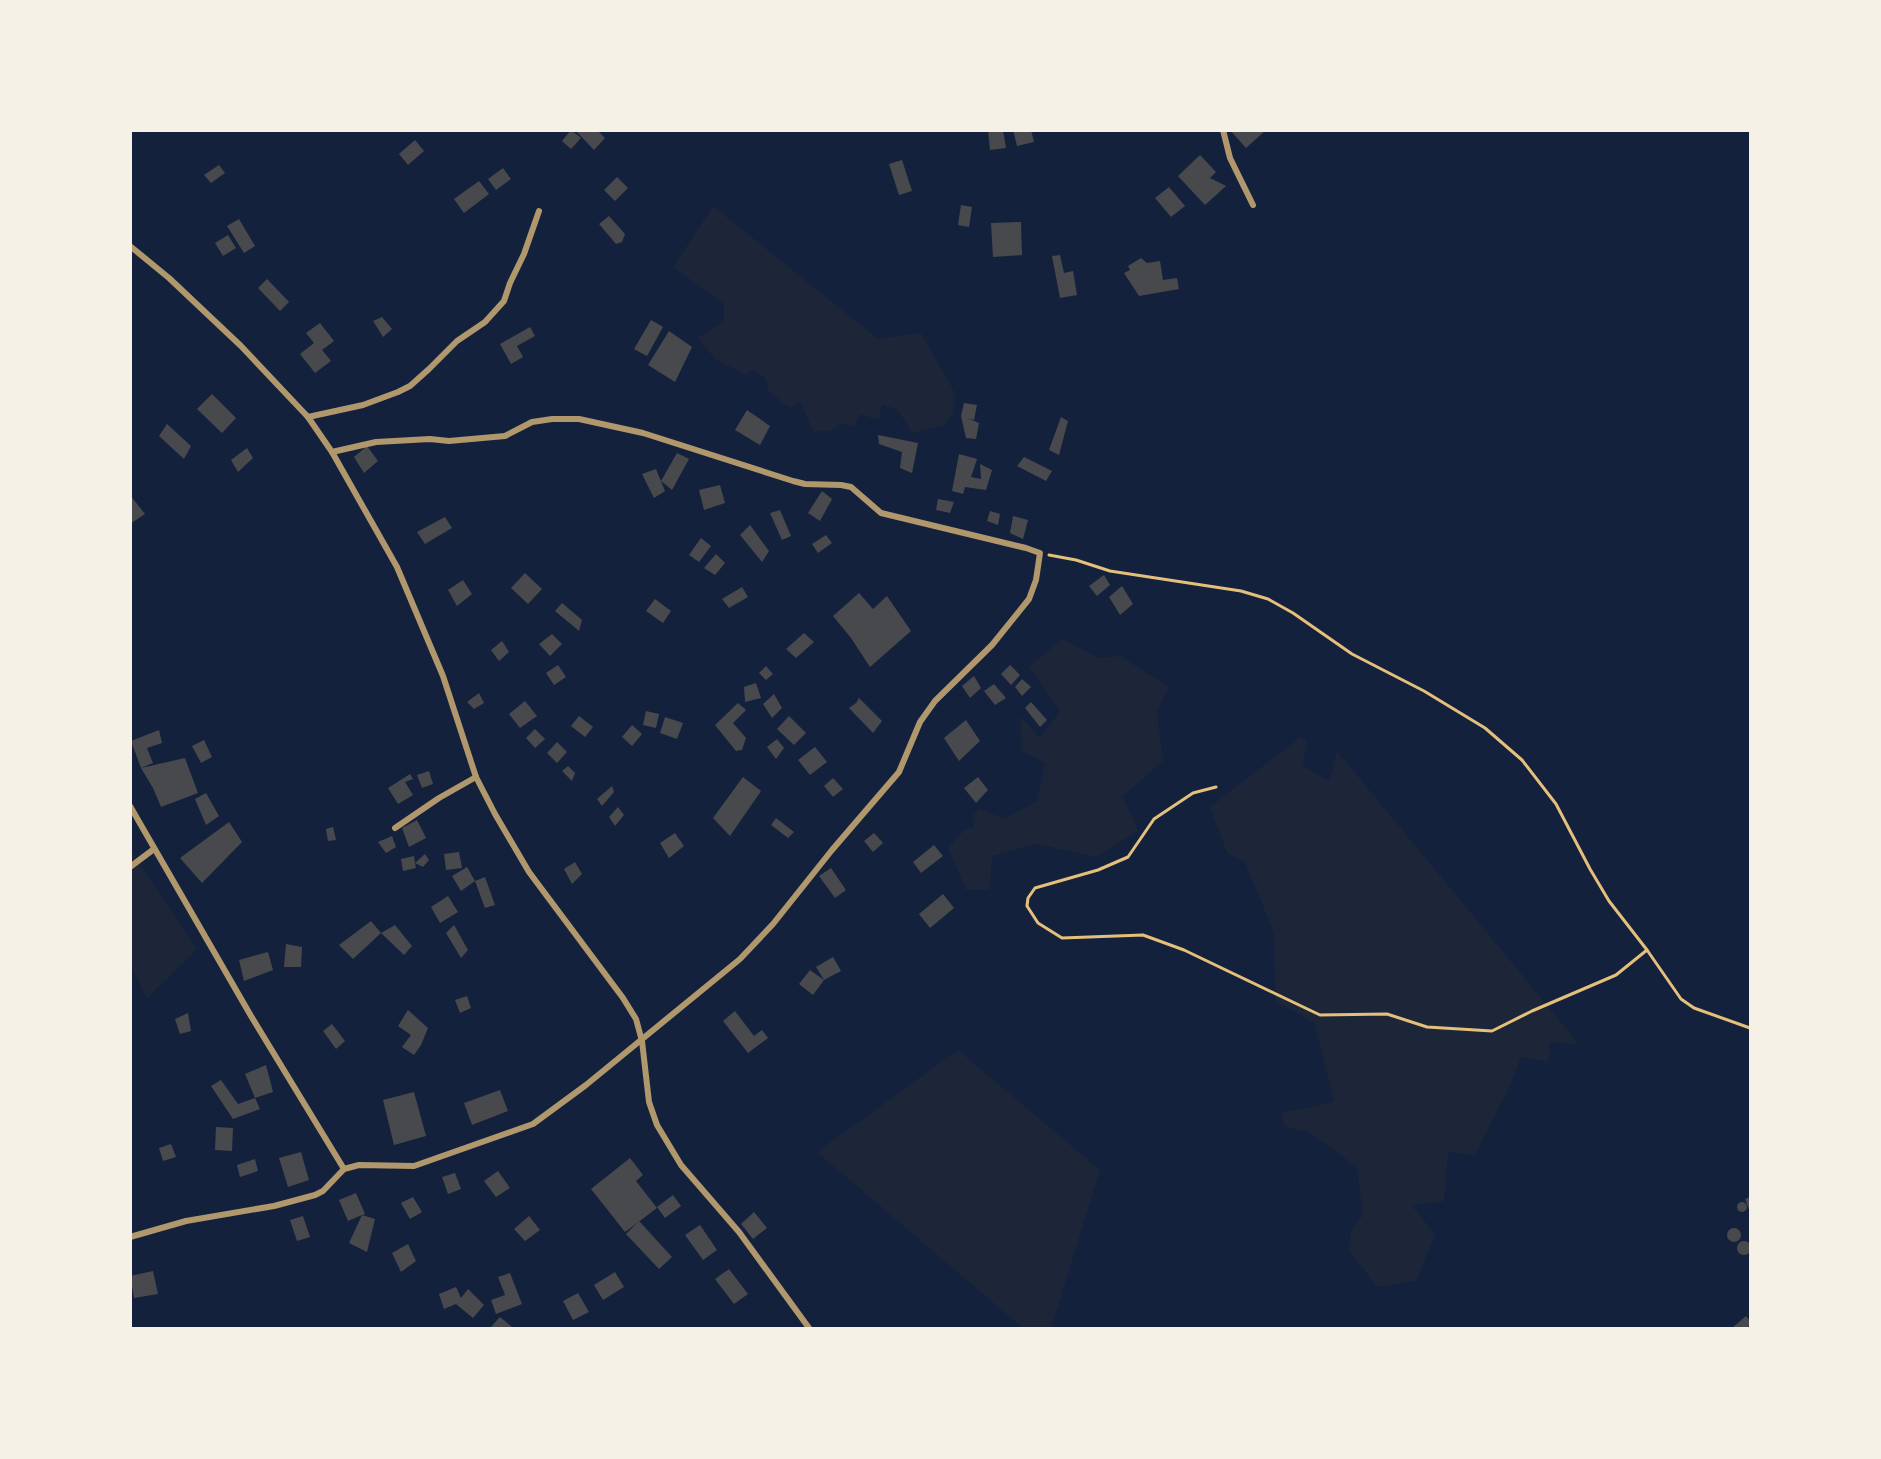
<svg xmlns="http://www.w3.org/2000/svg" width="1881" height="1459" viewBox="0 0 1881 1459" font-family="Poppins,sans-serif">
  <rect width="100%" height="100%" fill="#14213d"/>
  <g fill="#1d2539">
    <path d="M713 206 878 339 921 333 955 393 953 413 944 425 912 433 898 410 882 404 879 420 860 414 853 426 841 423 831 431H813L800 401 790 408 768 391 766 379 753 370 746 375 715 359 698 338 724 321V304L673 267Z"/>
    <path d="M1062 639 1099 658 1120 656 1169 687 1157 711 1163 761 1123 796 1138 831 1096 857 1037 844 992 856 990 890H966L948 848 963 831 974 827 973 815 980 809 1005 819 1037 801 1045 763 1022 751 1020 716 1040 738 1060 711 1029 667Z"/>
    <path d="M1301 737 1307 743 1302 765 1329 781 1337 751 1579 1044 1550 1042 1548 1062 1521 1057 1510 1086 1475 1155 1448 1152 1444 1201 1412 1206 1435 1234 1416 1281 1377 1287 1349 1250 1351 1230 1363 1215 1357 1167 1310 1133 1285 1126 1281 1113 1334 1102 1315 1023 1276 1002 1274 933 1245 862 1227 853 1210 807Z"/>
    <path d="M130 849 197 949 147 998 131 967Z"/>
    <path d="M958 1050 1100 1170 1051 1328H1023L817 1152Z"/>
  </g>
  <g fill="#48494c">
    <path d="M571 130 581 138 571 149 562 141Z"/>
    <path d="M575 130H597L605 138 594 150Z"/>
    <path d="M988 130H1003L1006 148 990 150Z"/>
    <path d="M1013 130H1031L1034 142 1017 146Z"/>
    <path d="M1230 130H1266L1246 148Z"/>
    <path d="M415 140 424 151 408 165 399 154Z"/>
    <path d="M1200 155 1216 172 1210 178 1226 186 1205 205 1178 176Z"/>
    <path d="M902 160 912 191 899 195 889 164Z"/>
    <path d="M219 165 225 173 211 183 204 175Z"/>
    <path d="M503 168 511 179 496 190 488 179Z"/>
    <path d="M617 177 628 188 615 201 604 190Z"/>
    <path d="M479 181 489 194 464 213 454 199Z"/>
    <path d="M1169 187 1185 206 1171 217 1155 198Z"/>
    <path d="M961 205 972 207 969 227 958 225Z"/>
    <path d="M609 216 625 234 622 242 616 244 599 224Z"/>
    <path d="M239 219 255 246 244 253 227 226Z"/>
    <path d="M1021 222 1022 255 993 257 991 223Z"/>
    <path d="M228 235 236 248 223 256 215 243Z"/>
    <path d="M1060 255 1064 273 1073 271 1077 295 1060 298 1052 256Z"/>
    <path d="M1141 258 1147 263 1160 261 1163 280 1177 278 1179 289 1139 296 1124 273 1130 270 1128 266Z"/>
    <path d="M267 279 289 302 280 311 258 288Z"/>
    <path d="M382 317 392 329 383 337 373 321Z"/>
    <path d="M651 320 663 327 647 356 634 349Z"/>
    <path d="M320 323 334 341 322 350 331 361 315 373 300 354 314 343 306 333Z"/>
    <path d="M530 327 535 336 517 346 523 357 511 364 500 344Z"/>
    <path d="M669 331 692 347 675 382 648 365Z"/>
    <path d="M212 394 236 418 222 433 197 409Z"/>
    <path d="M964 403 977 405 974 420 967 418 979 423 976 439 966 438 961 416Z"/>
    <path d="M747 410 770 426 760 445 735 430Z"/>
    <path d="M1061 417 1068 421 1059 455 1049 450Z"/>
    <path d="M167 424 191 446 184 459 159 436Z"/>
    <path d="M878 435 918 443 912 473 900 468 902 452 879 444Z"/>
    <path d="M367 446 378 461 364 473 354 457Z"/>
    <path d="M247 448 253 458 238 472 231 460Z"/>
    <path d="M677 453 689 459 672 490 661 481Z"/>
    <path d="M959 454 977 459 971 477 981 479 980 464 992 470 986 490 965 487 963 494 952 491Z"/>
    <path d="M1024 457 1052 471 1046 481 1017 466Z"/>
    <path d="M656 469 665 491 654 498 642 474Z"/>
    <path d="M720 485 725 503 704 510 699 490Z"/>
    <path d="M822 491 832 499 820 521 808 513Z"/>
    <path d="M130 495 145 514 130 524Z"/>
    <path d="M938 499 954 502 950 513 936 510Z"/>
    <path d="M780 510 791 536 782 540 770 513Z"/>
    <path d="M990 511 1000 514 998 525 987 521Z"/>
    <path d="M1013 516 1028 520 1023 539 1010 533Z"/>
    <path d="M445 517 452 528 425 544 417 532Z"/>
    <path d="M750 525 769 551 762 562 740 535Z"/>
    <path d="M826 535 832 543 818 553 812 544Z"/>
    <path d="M701 538 711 546 699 562 689 555Z"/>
    <path d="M716 554 725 563 715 575 704 568Z"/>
    <path d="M525 573 542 589 528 604 511 588Z"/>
    <path d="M1104 575 1110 585 1097 596 1089 586Z"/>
    <path d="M463 580 472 594 457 606 448 590Z"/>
    <path d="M1122 586 1133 604 1120 615 1109 597Z"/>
    <path d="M742 587 748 597 729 608 722 599Z"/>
    <path d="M859 593 873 609 887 596 911 631 870 667 851 638 833 616Z"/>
    <path d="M655 599 671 611 663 623 646 611Z"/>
    <path d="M562 603 582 620 579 631 555 611Z"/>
    <path d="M804 633 814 642 796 658 786 649Z"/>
    <path d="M552 634 562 644 550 656 539 644Z"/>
    <path d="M502 641 509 652 499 661 491 650Z"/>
    <path d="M558 665 566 677 554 685 546 673Z"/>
    <path d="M1010 665 1020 675 1011 685 1001 674Z"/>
    <path d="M766 666 773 674 766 680 759 673Z"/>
    <path d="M974 676 981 688 970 698 962 686Z"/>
    <path d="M1022 679 1031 687 1022 696 1015 687Z"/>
    <path d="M756 683 761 698 745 702 744 687Z"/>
    <path d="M994 684 1006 698 995 705 984 691Z"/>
    <path d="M479 693 484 703 474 709 467 702Z"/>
    <path d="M774 694 782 708 772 718 763 704Z"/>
    <path d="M859 698 882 721 873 733 849 708 856 703Z"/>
    <path d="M525 701 537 716 520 728 509 714Z"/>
    <path d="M1031 702 1047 720 1040 727 1025 708Z"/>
    <path d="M738 703 746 710 733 723 746 738 742 750 736 751 715 725Z"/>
    <path d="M646 711 659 714 656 728 643 725Z"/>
    <path d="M579 716 593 727 585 737 571 726Z"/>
    <path d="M789 716 806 733 794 745 777 729Z"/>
    <path d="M665 717 683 723 677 739 660 733Z"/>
    <path d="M966 720 980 741 959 761 944 738Z"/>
    <path d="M632 725 642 734 632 746 622 737Z"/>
    <path d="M535 729 545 739 535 748 526 738Z"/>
    <path d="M159 730 162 743 147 748 153 763 141 768 185 758 198 793 161 807 153 788 141 768 131 741Z"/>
    <path d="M777 739 784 748 776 759 767 747Z"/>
    <path d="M204 740 212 757 201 763 192 746Z"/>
    <path d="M557 742 567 752 557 763 547 753Z"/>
    <path d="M815 747 827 762 810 775 798 760Z"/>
    <path d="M568 766 575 773 572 781 562 771Z"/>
    <path d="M429 771 433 784 422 788 417 775Z"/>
    <path d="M410 774 413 779 405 782 413 795 398 804 388 788Z"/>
    <path d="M743 777 761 791 730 836 713 818Z"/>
    <path d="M978 777 988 790 976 803 964 788Z"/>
    <path d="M833 778 843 789 833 797 824 786Z"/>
    <path d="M612 786 614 792 602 806 597 799Z"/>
    <path d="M206 793 219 816 206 825 195 799Z"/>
    <path d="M618 807 624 815 615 826 609 817Z"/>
    <path d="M776 818 794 832 788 838 771 825Z"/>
    <path d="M417 820 426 838 409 847 402 828Z"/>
    <path d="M229 822 242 842 202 883 180 858Z"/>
    <path d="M333 827 336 840 328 841 326 829Z"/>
    <path d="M675 833 684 846 669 858 660 843Z"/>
    <path d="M874 833 883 843 873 852 864 841Z"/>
    <path d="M392 836 396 847 386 853 378 842Z"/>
    <path d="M934 845 943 856 921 873 913 862Z"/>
    <path d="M459 852 462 868 446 870 444 854Z"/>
    <path d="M425 854 429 860 423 867 415 863 416 868 403 871 401 859 414 856 415 863Z"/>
    <path d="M575 862 582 874 572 884 564 869Z"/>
    <path d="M467 867 475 881 485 877 495 905 485 908 475 881 461 891 452 876Z"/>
    <path d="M831 868 846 890 835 898 819 876Z"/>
    <path d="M943 894 954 908 930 928 919 914Z"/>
    <path d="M448 896 458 912 440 923 431 907Z"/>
    <path d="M371 921 381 933 353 959 339 945Z"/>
    <path d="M395 925 412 946 404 955 381 933Z"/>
    <path d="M454 925 468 950 461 958 446 933Z"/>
    <path d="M286 944 302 947 301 967H284Z"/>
    <path d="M268 952 273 970 244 981 239 960Z"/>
    <path d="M833 957 841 971 824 980 816 967Z"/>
    <path d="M810 970 824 980 813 995 799 984Z"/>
    <path d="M467 996 471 1008 460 1013 455 1000Z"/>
    <path d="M408 1010 428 1028 421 1045 414 1055 402 1047 411 1035 398 1026Z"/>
    <path d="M735 1011 754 1036 762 1030 768 1038 748 1053 723 1021Z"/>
    <path d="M188 1013 191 1031 180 1034 175 1019Z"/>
    <path d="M332 1024 345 1041 336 1049 323 1031Z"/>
    <path d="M266 1065 273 1092 255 1098 245 1074Z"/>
    <path d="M221 1080 238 1104 255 1098 260 1109 233 1119 211 1086Z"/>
    <path d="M500 1090 508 1111 472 1125 464 1103Z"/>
    <path d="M414 1092 426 1136 394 1145 383 1100Z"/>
    <path d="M216 1127 233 1128 232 1151 215 1150Z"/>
    <path d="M171 1144 176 1157 163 1161 159 1148Z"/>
    <path d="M301 1152 309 1180 288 1187 279 1158Z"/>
    <path d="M630 1158 643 1175 636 1181 657 1208 625 1232 591 1189Z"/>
    <path d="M255 1159 258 1171 240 1177 237 1165Z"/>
    <path d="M498 1171 510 1188 496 1197 484 1181Z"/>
    <path d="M455 1173 461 1189 448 1194 442 1177Z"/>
    <path d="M356 1193 365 1214 362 1215 375 1219 367 1252 349 1243 362 1215 348 1221 339 1200Z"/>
    <path d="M673 1195 681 1206 665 1218 657 1207Z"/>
    <path d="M413 1197 422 1212 410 1219 401 1203Z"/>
    <path d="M1750 1197V1212L1745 1199Z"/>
    <circle cx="1742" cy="1207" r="5"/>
    <path d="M754 1212 767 1228 753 1239 741 1224Z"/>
    <path d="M303 1216 310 1237 297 1241 290 1220Z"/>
    <path d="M529 1216 540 1230 525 1241 514 1229Z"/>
    <path d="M639 1221 672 1257 659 1269 626 1234Z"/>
    <path d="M700 1225 717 1250 703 1260 685 1235Z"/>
    <circle cx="1734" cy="1235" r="7"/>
    <circle cx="1744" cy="1248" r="7"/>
    <path d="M408 1244 416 1261 401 1272 392 1253Z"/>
    <path d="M729 1269 748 1294 734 1304 715 1279Z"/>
    <path d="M153 1271 158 1294 134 1298 130 1276Z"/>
    <path d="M615 1272 624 1287 603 1300 594 1285Z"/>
    <path d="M510 1273 522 1304 496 1314 491 1300 505 1295 498 1277Z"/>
    <path d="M456 1287 461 1298 468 1289 484 1305 473 1318 456 1304 444 1309 439 1294Z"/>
    <path d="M578 1293 589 1312 573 1320 563 1301Z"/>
    <path d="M1746 1316 1750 1321V1325L1747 1328H1732Z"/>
    <path d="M500 1317 512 1327 510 1328H490Z"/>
  </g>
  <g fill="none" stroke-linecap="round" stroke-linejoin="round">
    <g stroke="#e5c07b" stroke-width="3">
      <path d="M1049 555 1076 560 1110 571 1241 591 1268 599 1293 613 1352 654 1424 691 1485 728 1522 760 1556 804 1590 869 1609 901 1647 950 1681 999 1694 1008 1750 1028"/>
      <path d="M1216 787 1193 793 1154 819 1128 857 1098 870 1035 888 1028 898 1027 906 1038 923 1062 938 1143 935 1184 950 1320 1015 1387 1014 1427 1027 1492 1031 1532 1011 1616 975 1647 950"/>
    </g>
    <g stroke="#b1986c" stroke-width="6">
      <path d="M1223 130 1230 158 1253 205"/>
      <path d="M130 246 169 278 241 346 308 417 332 452 397 567 443 676 476 777 495 814 529 872 623 998 636 1019 642 1041 649 1102 657 1125 681 1165 739 1232 809 1328"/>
      <path d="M308 417 363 405 398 392 410 386 429 369 457 341 485 322 504 301 510 283 524 254 539 211"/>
      <path d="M130 806 251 1016 344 1169"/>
      <path d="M395 828 439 798 476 777"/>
      <path d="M130 867 154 849"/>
      <path d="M130 1237 186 1221 274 1206 315 1195 323 1191 344 1169 359 1165 414 1166 533 1124 586 1085 740 959 773 924 832 850 899 772 920 722 935 701 992 645 1029 599 1036 580 1040 553 1026 548 881 513 851 487 841 485 805 484 793 481 643 433 579 419H552L532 422 505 436 449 441 430 439 376 442 332 452"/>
    </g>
  </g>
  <rect width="1881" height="1459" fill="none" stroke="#f6f1e7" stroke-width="264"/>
</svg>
